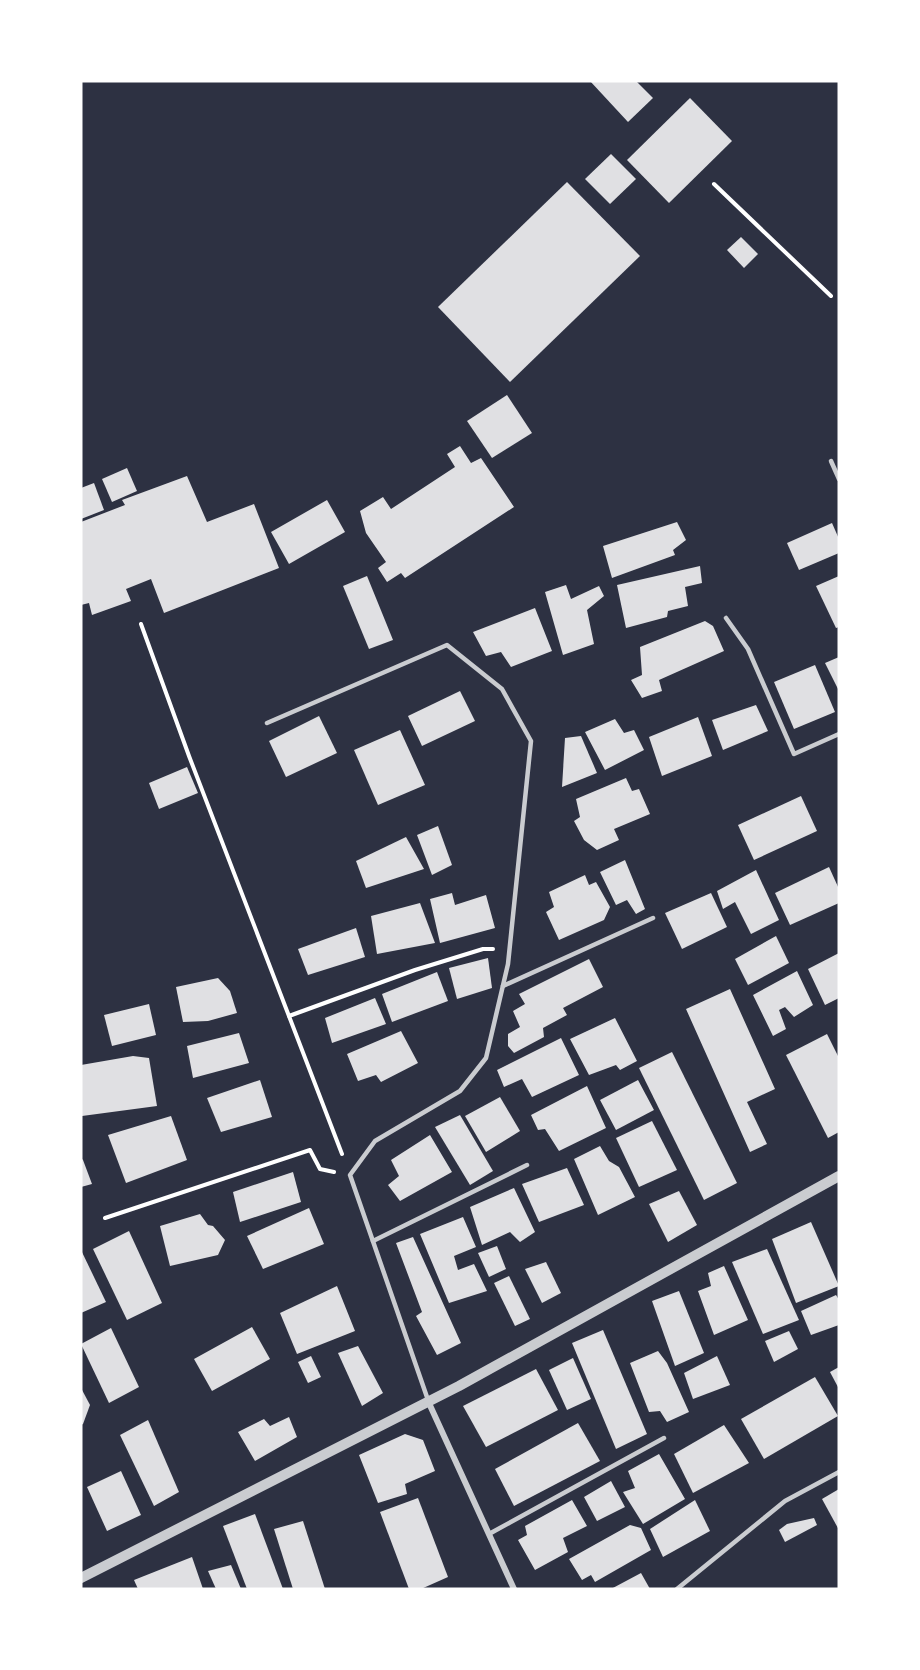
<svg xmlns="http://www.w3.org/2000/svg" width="920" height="1670" viewBox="0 0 920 1670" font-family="Lato,sans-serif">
  <rect width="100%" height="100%" fill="#2d3142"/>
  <g fill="#e0e0e3">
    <path d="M590 81H636L653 98 628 122Z"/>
    <path d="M690 98 732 141 669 203 627 160Z"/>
    <path d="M611 154 636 179 610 204 585 179Z"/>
    <path d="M567 182 640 256 510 382 438 307Z"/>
    <path d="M741 237 758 254 744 268 727 250Z"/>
    <path d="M507 395 532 433 492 458 467 421Z"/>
    <path d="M460 446 471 463 481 458 514 507 405 578 401 573 387 582 378 568 386 562 366 533 360 511 383 497 391 509 455 467 447 454Z"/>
    <path d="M127 468 137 491 112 502 102 479Z"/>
    <path d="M187 476 207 522 254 504 279 568 164 613 151 579 126 589 131 601 92 615 89 603 81 605V522L125 505 122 500Z"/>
    <path d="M94 483 104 510 81 519V488Z"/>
    <path d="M327 500 345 532 289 564 271 532Z"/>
    <path d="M677 522 686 540 673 550 675 555 612 578 603 546Z"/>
    <path d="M832 523 839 539V553L799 570 787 543Z"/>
    <path d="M700 566 702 583 685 587 688 606 668 611 667 617 626 628 617 585Z"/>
    <path d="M367 576 393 640 369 649 343 586Z"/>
    <path d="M839 576V627L836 628 816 586Z"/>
    <path d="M566 585 571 599 599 586 604 596 587 610 594 644 563 655 545 592Z"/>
    <path d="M535 608 552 651 511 667 501 652 486 656 473 632Z"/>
    <path d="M705 621 713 626 724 651 659 680 662 691 642 698 631 680 642 675 640 647Z"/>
    <path d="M839 657V691L825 663Z"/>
    <path d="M815 665 835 712 794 729 774 682Z"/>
    <path d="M460 691 475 721 422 746 408 716Z"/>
    <path d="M756 705 768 731 723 750 712 720Z"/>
    <path d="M319 716 337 753 286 777 269 741Z"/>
    <path d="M698 717 712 756 662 776 649 737Z"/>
    <path d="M615 719 624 733 634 730 644 750 605 770 585 732Z"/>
    <path d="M400 730 425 785 378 805 354 750Z"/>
    <path d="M581 736 597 773 562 787 565 738Z"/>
    <path d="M187 767 198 793 159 809 149 783Z"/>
    <path d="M626 778 632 791 639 789 650 814 614 829 619 840 597 850 584 840 574 821 580 817 576 799Z"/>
    <path d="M801 796 817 831 754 860 738 825Z"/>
    <path d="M438 826 452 865 432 875 417 835Z"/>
    <path d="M406 837 424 869 366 888 356 861Z"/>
    <path d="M625 860 645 909 636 914 627 900 616 905 600 872Z"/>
    <path d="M829 867 839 889V903L790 925 775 893Z"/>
    <path d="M756 870 779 920 751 934 735 902 723 909 717 891Z"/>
    <path d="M585 875 589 885 596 882 610 907 604 920 559 940 546 912 554 907 549 892Z"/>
    <path d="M452 893 455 905 486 895 495 928 440 943 430 899Z"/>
    <path d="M711 893 727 927 682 949 665 913Z"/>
    <path d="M420 903 435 943 377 954 371 916Z"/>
    <path d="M356 928 365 957 308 975 298 949Z"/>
    <path d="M776 936 789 963 748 985 735 959Z"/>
    <path d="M839 953V998L825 1005 808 969Z"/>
    <path d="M488 958 492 988 457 999 449 968Z"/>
    <path d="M589 959 603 987 563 1008 567 1015 543 1028 544 1037 514 1053 508 1046V1034L520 1027 513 1011 525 1004 519 994Z"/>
    <path d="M797 971 813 1005 794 1017 785 1007 779 1010 786 1029 773 1036 753 995Z"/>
    <path d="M437 972 448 1001 392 1022 382 994Z"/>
    <path d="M218 978 230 991 237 1013 208 1021 183 1022 176 987Z"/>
    <path d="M730 989 775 1089 747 1102 767 1144 750 1152 686 1009Z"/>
    <path d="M375 998 386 1024 332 1043 325 1018Z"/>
    <path d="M149 1004 156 1035 112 1046 104 1015Z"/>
    <path d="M615 1018 637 1061 620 1070 616 1065 589 1075 570 1039Z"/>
    <path d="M401 1031 418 1063 381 1082 376 1075 358 1081 347 1054Z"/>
    <path d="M239 1033 249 1063 193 1078 187 1046Z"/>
    <path d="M827 1034 839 1058V1132L828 1138 786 1055Z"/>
    <path d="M561 1038 579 1075 532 1097 522 1079 504 1087 497 1070Z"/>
    <path d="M672 1052 737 1183 704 1200 639 1068Z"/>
    <path d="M133 1056 149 1058 157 1106 82 1116 81 1065Z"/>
    <path d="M260 1080 272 1117 221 1132 207 1098Z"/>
    <path d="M638 1080 654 1110 616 1130 600 1100Z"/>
    <path d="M587 1086 606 1128 559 1151 545 1129 538 1130 531 1115Z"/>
    <path d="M500 1097 520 1131 486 1152 465 1116Z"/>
    <path d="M460 1115 493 1171 470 1185 435 1127Z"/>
    <path d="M171 1116 187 1160 126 1183 108 1135Z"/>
    <path d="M652 1121 677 1170 639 1187 616 1138Z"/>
    <path d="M430 1135 452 1172 400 1201 388 1185 399 1176 391 1160Z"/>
    <path d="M600 1146 609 1161 619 1167 635 1197 598 1215 574 1159Z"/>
    <path d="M81 1158 83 1160 92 1184 81 1187Z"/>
    <path d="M567 1168 584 1205 539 1222 522 1184Z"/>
    <path d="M293 1172 301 1202 240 1222 233 1192Z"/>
    <path d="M514 1188 535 1232 520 1242 510 1232 482 1245 470 1207Z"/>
    <path d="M679 1191 697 1225 668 1242 649 1204Z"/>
    <path d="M309 1208 324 1244 263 1269 247 1236Z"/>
    <path d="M200 1214 208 1225 213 1226 225 1240 218 1255 170 1266 160 1226Z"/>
    <path d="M463 1217 476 1247 454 1256 458 1270 474 1264 487 1291 449 1303 420 1234Z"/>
    <path d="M811 1222 839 1286 796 1303 772 1239Z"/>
    <path d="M129 1231 162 1303 127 1320 93 1249Z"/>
    <path d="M413 1237 461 1343 437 1355 416 1316 422 1312 396 1243Z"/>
    <path d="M497 1246 506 1269 489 1277 478 1253Z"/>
    <path d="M767 1249 799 1320 763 1334 732 1262Z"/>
    <path d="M81 1250 106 1302 81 1313Z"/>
    <path d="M546 1262 561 1293 542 1303 525 1269Z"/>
    <path d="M724 1266 748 1320 714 1335 698 1291 711 1286 708 1273Z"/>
    <path d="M509 1276 530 1319 515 1326 494 1283Z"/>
    <path d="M337 1286 355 1331 297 1354 280 1313Z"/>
    <path d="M679 1291 704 1353 675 1366 652 1301Z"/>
    <path d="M836 1295 839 1300V1325L811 1335 801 1311Z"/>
    <path d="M252 1327 270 1359 212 1391 194 1359Z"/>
    <path d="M111 1328 139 1387 109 1403 81 1344Z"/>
    <path d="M603 1330 647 1434 616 1449 572 1343Z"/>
    <path d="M789 1331 798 1349 774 1362 765 1341Z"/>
    <path d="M358 1346 383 1393 362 1406 338 1353Z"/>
    <path d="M658 1351 667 1363 689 1412 667 1422 660 1411 649 1412 630 1363Z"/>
    <path d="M311 1356 321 1377 308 1383 298 1362Z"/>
    <path d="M717 1356 730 1385 693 1399 684 1373Z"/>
    <path d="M573 1358 591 1399 567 1410 549 1370Z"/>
    <path d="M839 1367V1389L830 1372Z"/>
    <path d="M536 1369 558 1410 486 1447 463 1406Z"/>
    <path d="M815 1377 838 1416 764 1459 741 1419Z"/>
    <path d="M81 1388 90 1405 83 1424 81 1425Z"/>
    <path d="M289 1417 297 1437 255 1461 238 1432 264 1419 270 1426Z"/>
    <path d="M148 1420 179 1492 154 1506 120 1435Z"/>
    <path d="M578 1423 600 1461 514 1506 495 1469Z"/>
    <path d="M724 1425 749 1463 693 1493 674 1454Z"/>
    <path d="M405 1434 423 1440 435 1471 405 1484 407 1494 378 1503 359 1455Z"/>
    <path d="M659 1454 685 1499 643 1524 623 1492 635 1488 628 1471Z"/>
    <path d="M121 1471 141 1515 107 1531 87 1487Z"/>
    <path d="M611 1481 625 1507 597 1521 584 1497Z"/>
    <path d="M839 1489V1530L822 1499Z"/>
    <path d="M418 1498 448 1577 421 1589H409L380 1512Z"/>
    <path d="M572 1500 587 1526 563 1538 568 1552 535 1570 518 1540 527 1535 525 1526Z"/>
    <path d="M695 1500 710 1531 663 1557 650 1529Z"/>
    <path d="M255 1514 283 1589H247L223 1526Z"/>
    <path d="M814 1518 817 1525 785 1542 779 1530 787 1524Z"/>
    <path d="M303 1521 325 1589H293L274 1529Z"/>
    <path d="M630 1525 641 1528 651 1550 595 1582 591 1575 582 1580 569 1559Z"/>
    <path d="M192 1557 203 1589H138L134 1580Z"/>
    <path d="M231 1565 241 1589H216L208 1571Z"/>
    <path d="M641 1573 650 1589H611Z"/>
  </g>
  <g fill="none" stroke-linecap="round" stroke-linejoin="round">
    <g stroke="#fff" stroke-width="4">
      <path d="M714 184 831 296"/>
      <path d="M141 624 189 756 342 1154"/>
      <path d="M289 1016 415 970 483 949H493"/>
      <path d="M105 1218 310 1150 320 1169 334 1172"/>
    </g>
    <g stroke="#caccd0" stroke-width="4.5">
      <path d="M831 461 839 479"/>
      <path d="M726 618 748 649 794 754 839 734"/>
      <path d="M267 723 447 645 502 689 531 741 508 964 486 1058 460 1091 375 1141 350 1175 428 1400"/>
      <path d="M503 986 653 918"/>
      <path d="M373 1241 527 1165"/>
      <path d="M489 1534 664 1438"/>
      <path d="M677 1589 785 1501 839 1472"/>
    </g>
    <path stroke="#caccd0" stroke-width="6" d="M428 1401 514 1589"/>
    <path stroke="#caccd0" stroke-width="10" d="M81 1578 459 1386 839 1176"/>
  </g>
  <rect width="920" height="1670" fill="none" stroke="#ffffff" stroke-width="165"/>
</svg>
